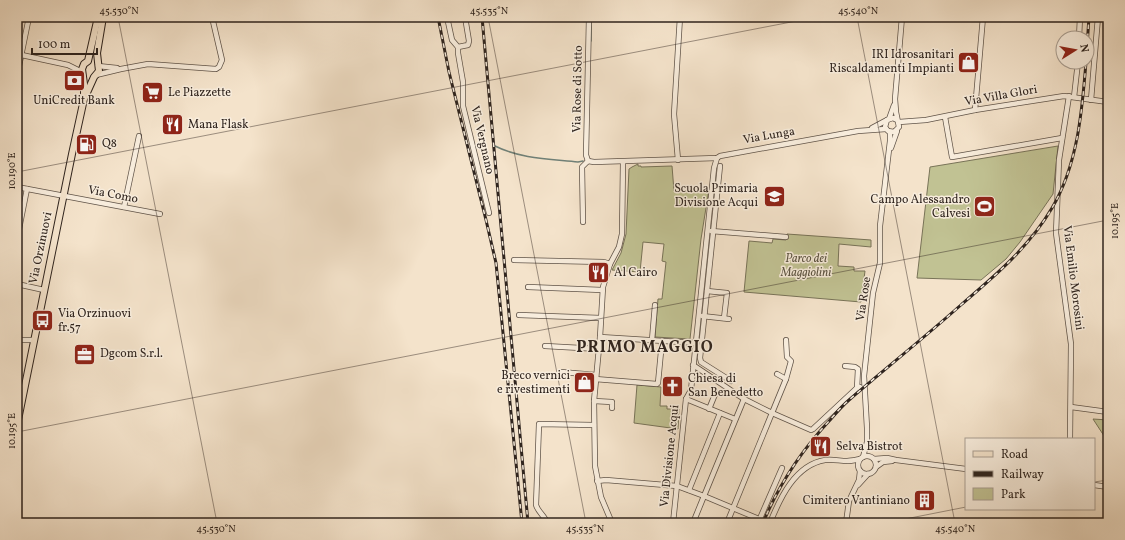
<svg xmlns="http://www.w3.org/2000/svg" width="1125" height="540" viewBox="0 0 1125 540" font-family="Vollkorn,serif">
  <rect width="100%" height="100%" fill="#f4e3cb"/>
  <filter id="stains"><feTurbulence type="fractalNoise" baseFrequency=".005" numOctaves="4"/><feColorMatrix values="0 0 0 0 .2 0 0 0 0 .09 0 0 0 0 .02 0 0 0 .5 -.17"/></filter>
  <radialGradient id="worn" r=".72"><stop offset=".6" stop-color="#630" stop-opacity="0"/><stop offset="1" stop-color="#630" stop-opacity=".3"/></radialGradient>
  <g fill="#c1c293" stroke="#787358">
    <path d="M1058 146 1053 194 1020 242 1006 259 981 280 917 278 930 167Z"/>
    <path d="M638 164V166H641V167L672 166 674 191 709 189 701 239 690 339 655 337 658 299H662L666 262 662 261 664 244 643 242 640 272 612 270 621 253 626 234 629 169 632 167Z"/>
    <path d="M787 234 871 240V247L839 244 838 266 854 267V271H865L861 302 744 292 749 241 772 243 773 239 786 240Z"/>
    <path d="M637 385 661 387 660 406H667V409H679L678 429 634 423Z"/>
    <path d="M1093 419 1108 420V442Z"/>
  </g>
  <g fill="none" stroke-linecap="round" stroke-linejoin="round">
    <g stroke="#708077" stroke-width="1.5">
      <path d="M591 41V17"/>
      <path d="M495 146C521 159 550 159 578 162L583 161"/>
    </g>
    <defs>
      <g id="minor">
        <path d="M447 17 452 40 458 47 468 45 469 41 465 17"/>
        <path d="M1079 38 1080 17"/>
        <path d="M458 47V53L463 82V106L489 213"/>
        <path d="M17 54 68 65 82 72"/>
        <path d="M98 66 117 68"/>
        <path d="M96 75 121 69 148 64 216 69 219 67 222 60 212 17"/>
        <path d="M17 76 29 17"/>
        <path d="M1069 96 1059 160 1056 233 1071 344 1070 439"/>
        <path d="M1074 97 1078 62"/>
        <path d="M1091 100 1098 17"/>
        <path d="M975 110 983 17"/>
        <path d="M945 117 952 157 1062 138"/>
        <path d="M889 119 894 105"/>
        <path d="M897 120 893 118 887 120 885 127 888 131 894 132 899 127 896 112 895 99 902 17"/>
        <path d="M899 122 926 120 975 110 1064 96 1108 102"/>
        <path d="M872 128 887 120"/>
        <path d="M891 148 897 131"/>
        <path d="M678 160 674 114 680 17"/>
        <path d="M588 161 594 162 717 158 720 156 858 131 886 129"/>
        <path d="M588 161 586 155 589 17"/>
        <path d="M720 166 700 358 701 362 731 381"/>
        <path d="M17 187 160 214"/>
        <path d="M124 207 139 136"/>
        <path d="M583 222 582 167 588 161"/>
        <path d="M711 231 786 237"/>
        <path d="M17 239 27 189"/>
        <path d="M514 260 604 262 610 264"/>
        <path d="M17 284 44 290"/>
        <path d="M528 287 602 290"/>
        <path d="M707 291 727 293 724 318"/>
        <path d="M519 315 601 318"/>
        <path d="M702 316 729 319"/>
        <path d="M600 337 696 343"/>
        <path d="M17 340H34"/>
        <path d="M652 340 655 305"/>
        <path d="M786 340 787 357 791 361 786 379 772 413 811 430 813 429 857 388 860 387"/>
        <path d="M545 346 599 349"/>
        <path d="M693 365 744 399 772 413 727 523"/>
        <path d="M845 366 855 367 858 369 857 388"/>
        <path d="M561 372 596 375"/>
        <path d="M777 374 786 379"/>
        <path d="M595 379 657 384 658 383 662 341"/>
        <path d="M686 399 735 419"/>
        <path d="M744 399 704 496 759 519"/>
        <path d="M594 401 612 402V408"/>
        <path d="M1071 407 1108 412"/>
        <path d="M709 409 716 392"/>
        <circle cx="867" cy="465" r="9"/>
        <path d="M863 457 867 442V428L864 376 873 293 880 263V226L890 141V132"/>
        <path d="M874 459 887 458 896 460 966 469"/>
        <path d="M876 467 883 462 892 461"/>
        <path d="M597 481 606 480 677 486 704 496 693 523"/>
        <path d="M858 485 868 474"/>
        <path d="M1094 485 1108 487"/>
        <path d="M689 490 720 413"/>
        <path d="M547 523C545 516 538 512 536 505L539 424 594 425"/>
        <path d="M612 523 601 497 595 466 594 401 600 337 603 287 610 264 619 247 622 234 623 162"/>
        <path d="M673 523 686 399 691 390 714 168 717 158"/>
        <path d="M758 523 782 468"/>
        <path d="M770 523C780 498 795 465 825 460 833 459 840 461 847 461 851 461 855 460 860 459"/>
        <path d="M846 523 849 501 859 480 860 471"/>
      </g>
      <g id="major">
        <path d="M85 97 94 77 99 71 97 53 103 17"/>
        <path d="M17 425 72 154 84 99V84L82 69 84 64 88 61 98 17"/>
      </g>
    </defs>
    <use href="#minor" stroke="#605449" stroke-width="6"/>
    <use href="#major" stroke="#2f241e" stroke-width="8"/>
    <use href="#minor" stroke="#f8eddd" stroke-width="4.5"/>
    <use href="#major" stroke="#f4e3cb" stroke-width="6"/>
    <defs>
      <g id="rail">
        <path d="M438 17 449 72 486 220 496 263 522 523"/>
        <path d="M482 17 528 523"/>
        <path d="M1087 47 1089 17"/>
        <path d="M763 523C779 484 802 450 830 420 836 413 842 406 849 400 886 368 925 337 962 304 996 275 1029 247 1052 208 1078 164 1082 111 1086 62"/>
      </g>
    </defs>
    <use href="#rail" stroke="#2f241e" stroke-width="3"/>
    <use href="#rail" stroke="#f8eddd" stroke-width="1.5" stroke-dasharray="4.5" stroke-linecap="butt"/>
  </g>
  <path fill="none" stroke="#2f241e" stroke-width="1" stroke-opacity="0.45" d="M118 17 217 523M488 17 586 523M857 17 955 523M17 172 817 17M17 432 1108 220M1094 482 1108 480M885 523 966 507"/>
  <defs>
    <symbol id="shop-square" viewBox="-11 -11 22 22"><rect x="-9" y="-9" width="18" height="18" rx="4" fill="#8f2418" stroke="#f8eddd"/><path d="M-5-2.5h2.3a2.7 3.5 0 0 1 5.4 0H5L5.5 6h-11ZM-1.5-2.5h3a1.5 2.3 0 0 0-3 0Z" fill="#fff"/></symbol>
    <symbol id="bank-square" viewBox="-11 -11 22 22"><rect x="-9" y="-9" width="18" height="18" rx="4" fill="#8f2418" stroke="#f8eddd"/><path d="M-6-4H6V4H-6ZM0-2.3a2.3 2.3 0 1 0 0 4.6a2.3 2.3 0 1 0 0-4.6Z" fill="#fff"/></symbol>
    <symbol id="supermarket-square" viewBox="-11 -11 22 22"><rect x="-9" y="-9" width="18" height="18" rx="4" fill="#8f2418" stroke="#f8eddd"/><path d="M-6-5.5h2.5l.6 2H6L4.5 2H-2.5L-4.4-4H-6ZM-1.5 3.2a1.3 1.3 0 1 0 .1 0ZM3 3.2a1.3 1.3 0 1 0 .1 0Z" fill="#fff"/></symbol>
    <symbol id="restaurant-square" viewBox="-11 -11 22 22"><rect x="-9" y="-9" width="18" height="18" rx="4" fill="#8f2418" stroke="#f8eddd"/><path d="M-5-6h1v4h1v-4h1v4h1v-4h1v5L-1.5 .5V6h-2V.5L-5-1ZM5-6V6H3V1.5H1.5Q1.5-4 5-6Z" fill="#fff"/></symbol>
    <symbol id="fuel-square" viewBox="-11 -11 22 22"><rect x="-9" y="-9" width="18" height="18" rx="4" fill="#8f2418" stroke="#f8eddd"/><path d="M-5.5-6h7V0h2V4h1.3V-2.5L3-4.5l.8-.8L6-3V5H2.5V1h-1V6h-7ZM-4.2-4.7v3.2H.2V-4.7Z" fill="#fff"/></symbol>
    <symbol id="school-square" viewBox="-11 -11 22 22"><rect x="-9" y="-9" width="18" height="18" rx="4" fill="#8f2418" stroke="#f8eddd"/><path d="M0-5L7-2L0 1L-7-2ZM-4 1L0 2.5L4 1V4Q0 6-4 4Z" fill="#fff"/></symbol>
    <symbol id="stadium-square" viewBox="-11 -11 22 22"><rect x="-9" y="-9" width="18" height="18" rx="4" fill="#8f2418" stroke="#f8eddd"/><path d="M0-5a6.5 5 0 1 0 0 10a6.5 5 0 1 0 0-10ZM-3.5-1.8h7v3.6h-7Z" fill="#fff"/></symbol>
    <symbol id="bus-square" viewBox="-11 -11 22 22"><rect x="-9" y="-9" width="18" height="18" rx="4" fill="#8f2418" stroke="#f8eddd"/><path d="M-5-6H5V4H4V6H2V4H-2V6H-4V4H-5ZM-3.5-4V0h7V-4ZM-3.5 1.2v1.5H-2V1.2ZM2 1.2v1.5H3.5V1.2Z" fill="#fff"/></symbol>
    <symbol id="office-square" viewBox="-11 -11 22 22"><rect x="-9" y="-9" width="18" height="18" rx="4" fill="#8f2418" stroke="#f8eddd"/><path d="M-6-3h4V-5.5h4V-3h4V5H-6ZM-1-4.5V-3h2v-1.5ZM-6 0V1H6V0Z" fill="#fff"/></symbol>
    <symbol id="church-square" viewBox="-11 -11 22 22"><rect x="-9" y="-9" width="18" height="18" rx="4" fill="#8f2418" stroke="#f8eddd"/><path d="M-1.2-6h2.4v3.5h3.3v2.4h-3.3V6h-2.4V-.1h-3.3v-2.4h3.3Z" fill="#fff"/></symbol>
    <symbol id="building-square" viewBox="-11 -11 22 22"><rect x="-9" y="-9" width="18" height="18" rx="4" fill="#8f2418" stroke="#f8eddd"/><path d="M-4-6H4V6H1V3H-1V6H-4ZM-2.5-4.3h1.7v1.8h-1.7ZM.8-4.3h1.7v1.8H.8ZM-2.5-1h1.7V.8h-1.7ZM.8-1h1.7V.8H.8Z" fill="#fff"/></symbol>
  </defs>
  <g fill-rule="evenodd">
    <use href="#shop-square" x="956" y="50" width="25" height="25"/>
    <use href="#bank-square" x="62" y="68" width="25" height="25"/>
    <use href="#supermarket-square" x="140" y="80" width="25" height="25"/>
    <use href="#restaurant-square" x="160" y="112" width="25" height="25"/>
    <use href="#fuel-square" x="74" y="132" width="25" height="25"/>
    <use href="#school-square" x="762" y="184" width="25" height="25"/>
    <use href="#stadium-square" x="972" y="194" width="25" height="25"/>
    <use href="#restaurant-square" x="586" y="260" width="25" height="25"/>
    <use href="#bus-square" x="30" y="308" width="25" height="25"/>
    <use href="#office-square" x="72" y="342" width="25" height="25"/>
    <use href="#shop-square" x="572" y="370" width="25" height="25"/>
    <use href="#church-square" x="660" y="374" width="25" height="25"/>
    <use href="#restaurant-square" x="808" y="434" width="25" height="25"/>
    <use href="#building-square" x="912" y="488" width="25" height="25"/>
  </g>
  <g text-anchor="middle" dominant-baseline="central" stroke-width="3" stroke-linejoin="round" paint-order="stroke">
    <g font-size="12" fill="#2f241e" stroke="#f8eddd" text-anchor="start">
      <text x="954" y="55" text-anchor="end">IRI Idrosanitari<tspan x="954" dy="14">Riscaldamenti Impianti</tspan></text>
      <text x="168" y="93">Le Piazzette</text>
      <text x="74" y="101" text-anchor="middle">UniCredit Bank</text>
      <text x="188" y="125">Mana Flask</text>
      <text x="102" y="144">Q8</text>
      <text x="758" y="189" text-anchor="end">Scuola Primaria<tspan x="758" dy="14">Divisione Acqui</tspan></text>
      <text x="970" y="200" text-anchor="end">Campo Alessandro<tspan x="970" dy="14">Calvesi</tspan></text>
      <text x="614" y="273">Al Cairo</text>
      <text x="58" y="314">Via Orzinuovi<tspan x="58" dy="14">fr.57</tspan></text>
      <text x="100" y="354">Dgcom S.r.l.</text>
      <text x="570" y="376" text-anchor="end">Breco vernici<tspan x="570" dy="14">e rivestimenti</tspan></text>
      <text x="688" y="379">Chiesa di<tspan x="688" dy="14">San Benedetto</tspan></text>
      <text x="836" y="447">Selva Bistrot</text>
      <text x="910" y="501" text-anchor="end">Cimitero Vantiniano</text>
    </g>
    <g font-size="12" fill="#2f241e" stroke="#f8eddd">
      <text transform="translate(578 89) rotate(-89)">Via Rose di Sotto</text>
      <text transform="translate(1001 96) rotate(-10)">Via Villa Glori</text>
      <text transform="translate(769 136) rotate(-10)">Via Lunga</text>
      <text transform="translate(482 140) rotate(77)">Via Vergnano</text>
      <text transform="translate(113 195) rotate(11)">Via Como</text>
      <text transform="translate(41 248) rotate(-78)">Via Orzinuovi</text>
      <text transform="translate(1073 278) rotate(83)">Via Emilio Morosini</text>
      <text transform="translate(864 299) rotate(-81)">Via Rose</text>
      <text transform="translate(670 456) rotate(-84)">Via Divisione Acqui</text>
    </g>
    <g font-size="12" font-style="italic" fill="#5b5341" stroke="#f8eddd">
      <text x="806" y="259">Parco dei<tspan x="806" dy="14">Maggiolini</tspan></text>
    </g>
    <g font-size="16" font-weight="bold" letter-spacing="1" fill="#2f241e" stroke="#f8eddd">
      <text x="645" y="348">PRIMO MAGGIO</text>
    </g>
  </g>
  <rect width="1125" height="540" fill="none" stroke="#f4e3cb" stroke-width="44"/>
  <rect x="965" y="438" width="130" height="72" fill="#f8eddd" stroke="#a89d91"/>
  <rect x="973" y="451" width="20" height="6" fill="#f4e3cb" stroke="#a89d91"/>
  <text x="1001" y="458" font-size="12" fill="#2f241e">Road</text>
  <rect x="973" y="471" width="20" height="6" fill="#2f241e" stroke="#a89d91"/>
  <text x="1001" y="478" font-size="12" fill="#2f241e">Railway</text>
  <rect x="973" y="488" width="20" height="12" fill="#c1c293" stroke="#a89d91"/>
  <text x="1001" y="498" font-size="12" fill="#2f241e">Park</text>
  <g transform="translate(1075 50) rotate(79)"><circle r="19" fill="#f8eddd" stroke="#a89d91"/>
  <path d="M0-3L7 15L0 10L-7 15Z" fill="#8f2418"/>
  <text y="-6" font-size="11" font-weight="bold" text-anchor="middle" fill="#2f241e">N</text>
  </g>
  <path d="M32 48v6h65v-6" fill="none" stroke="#2f241e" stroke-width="2"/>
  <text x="38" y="48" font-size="12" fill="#2f241e" stroke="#f8eddd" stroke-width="3" paint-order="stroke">100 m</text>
  <rect x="22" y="22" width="1081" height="496" fill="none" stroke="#2f241e" stroke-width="1.5"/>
  <g font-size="10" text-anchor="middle" fill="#2f241e">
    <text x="119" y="14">45.530°N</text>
    <text x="489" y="14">45.535°N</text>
    <text x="858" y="14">45.540°N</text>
    <text transform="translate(11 171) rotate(-90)" y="4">10.190°E</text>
    <text transform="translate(1114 221) rotate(-90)" y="4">10.195°E</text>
    <text transform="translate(11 431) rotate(-90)" y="4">10.195°E</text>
    <text x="216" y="532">45.530°N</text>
    <text x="585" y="532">45.535°N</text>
    <text x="955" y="532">45.540°N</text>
  </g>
  <rect width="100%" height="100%" filter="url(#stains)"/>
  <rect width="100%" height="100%" fill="url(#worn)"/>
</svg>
